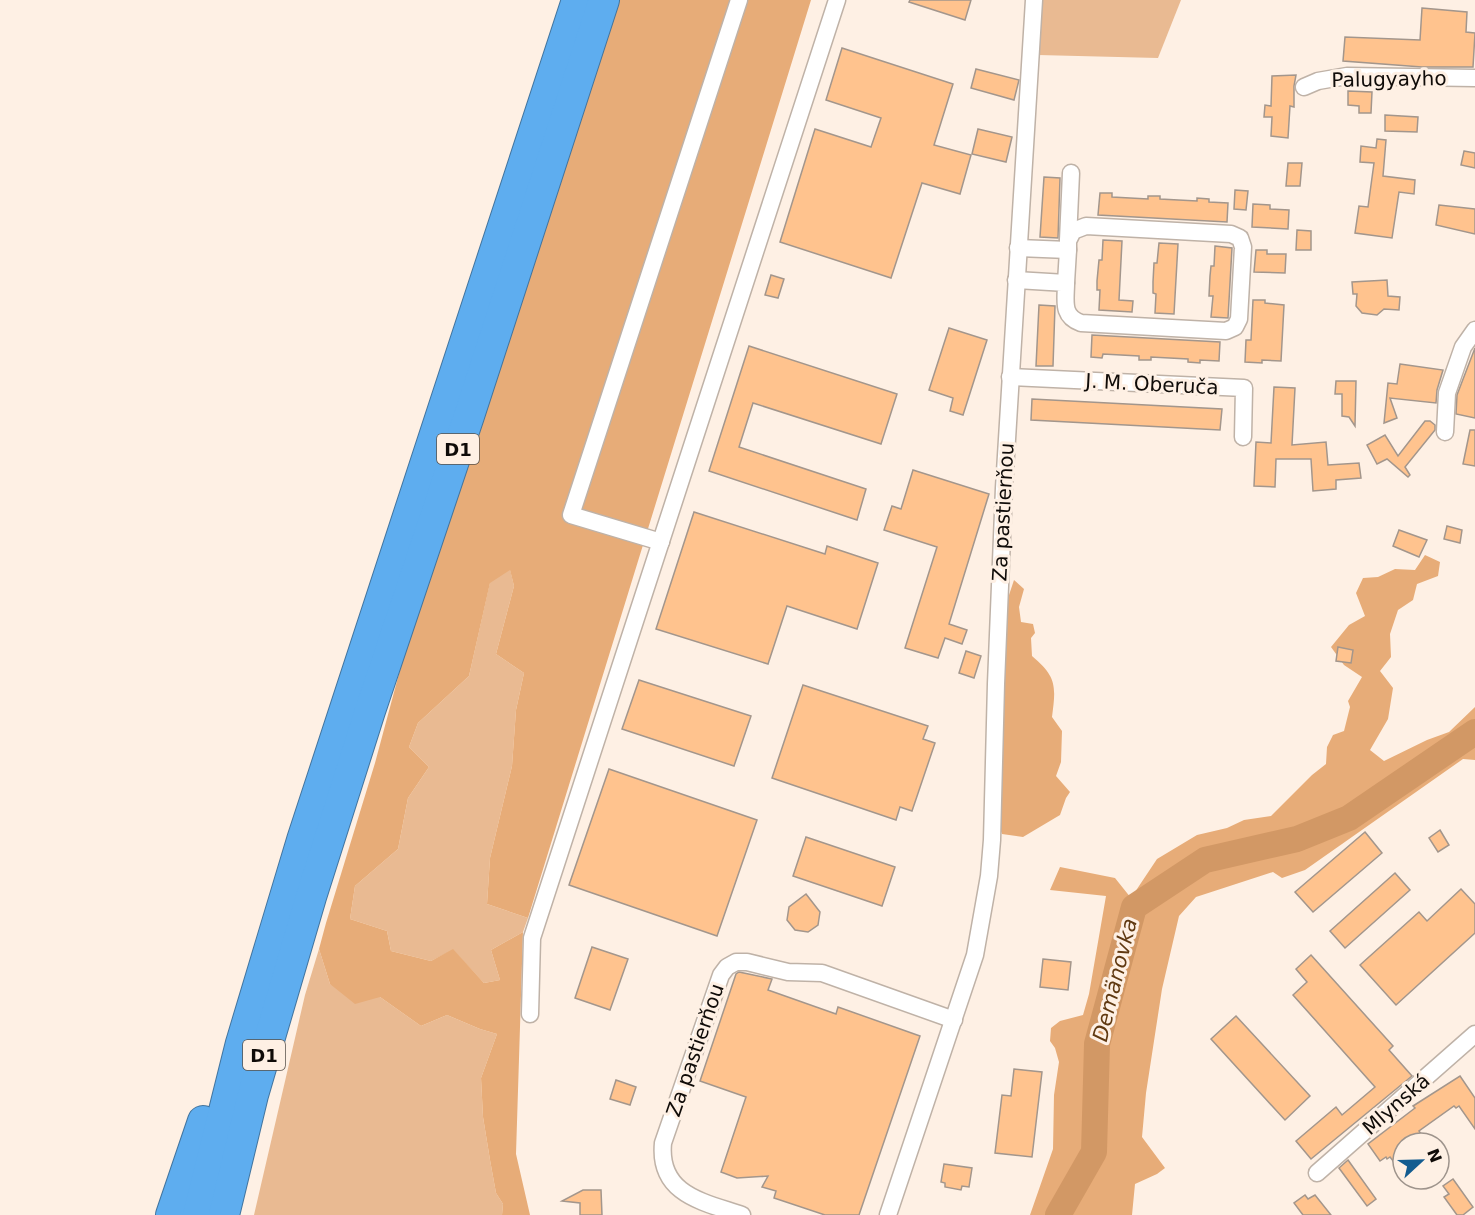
<svg xmlns="http://www.w3.org/2000/svg" width="1475" height="1215" viewBox="0 0 1475 1215" font-family="'DejaVu Sans',sans-serif">
  <rect width="100%" height="100%" fill="#fef0e4"/>
  <g fill="#e9ba92">
    <path d="M1041 0H1181L1158 58 1038 55Z"/>
    <path d="M510 569 514 586 496 654 524 673 516 710 512 766 490 858 487 904 528 918 523 932 491 950 500 980 484 983 453 950 431 961 391 951 387 931 350 919 355 886 398 849 408 798 429 767 409 747 418 723 469 676 490 582Z"/>
    <path d="M319 949 330 984 380 997 421 1026 447 1015 480 1029 497 1034 481 1078 483 1117 490 1160 496 1193 503 1204 502 1215H254L305 995Z"/>
  </g>
  <g fill="#e7ac78">
    <path d="M614 0H811L528 918 487 904 490 858 512 766 516 710 524 673 496 654 514 586 510 570 490 583 469 676 418 723 409 747 429 767 408 798 398 849 355 886 350 919 387 931 391 951 431 961 453 949 484 983 500 980 491 950 523 932 516 1154 530 1215H502L503 1204 496 1193 490 1160 483 1117 481 1078 497 1034 480 1029 447 1015 421 1026 380 997 355 1004 330 984 319 949 326 923 375 763 411 629Z"/>
    <path d="M1425 555 1440 562 1438 576 1417 584 1413 600 1398 610 1390 634 1391 657 1380 671 1393 688 1388 719 1370 750 1384 761 1427 740 1449 732 1475 707V760L1463 759 1305 870 1282 878 1273 872 1196 897 1179 916 1162 989 1146 1093 1142 1137 1165 1168 1157 1174 1135 1184 1132 1215H1030L1053 1149 1054 1095 1059 1062 1055 1048 1050 1041 1051 1028 1060 1021 1083 1015 1089 994 1106 896 1050 890 1060 867 1115 878 1131 898 1157 859 1197 835 1227 828 1244 820 1271 816 1312 775 1326 764 1327 747 1333 735 1344 731 1350 707 1348 701 1362 677 1344 665 1331 647 1349 625 1365 616 1356 593 1363 578 1378 577 1395 569 1415 570Z"/>
    <path d="M1014 580 1024 589 1019 607 1021 622 1033 624 1035 633 1031 638 1032 656C1057 677 1056 686 1052 717L1062 731 1061 762 1056 776 1070 792 1066 798 1060 815 1023 837 1002 834 999 826 1005 607Z"/>
  </g>
  <g fill="none" stroke-linecap="round" stroke-linejoin="round">
    <path stroke="#d29865" stroke-width="26" d="M1058 1215 1094 1152 1097 1044 1134 907 1205 860 1297 839 1349 818 1475 732"/>
  </g>
  <g fill="#ffc38e" stroke="#a3968c" stroke-width="1.5">
    <path d="M910 0H971L965 20 909 2Z"/>
    <path d="M1422 8 1467 12 1466 32 1475 33 1473 67H1422L1343 61 1345 37 1420 40Z"/>
    <path d="M842 48 953 84 934 145 971 155 960 194 922 183 891 278 780 242 815 129 871 147 881 118 826 100Z"/>
    <path d="M976 69 1019 80 1014 100 971 88Z"/>
    <path d="M1296 75 1294 86V107L1290 106 1288 138 1271 136 1272 117H1264L1265 105 1271 106 1272 76Z"/>
    <path d="M1348 91 1372 92 1371 113H1359V106L1348 105Z"/>
    <path d="M1385 115 1418 117 1417 132 1385 131Z"/>
    <path d="M978 129 1012 137 1006 162 972 154Z"/>
    <path d="M1377 139 1386 140 1383 176 1415 180 1414 194 1399 192 1392 238 1355 233 1359 206 1368 207 1374 163 1360 162 1361 146 1376 148Z"/>
    <path d="M1464 151 1475 153V168L1461 165Z"/>
    <path d="M1288 163H1302L1300 186H1286Z"/>
    <path d="M1044 177 1060 178 1058 238 1040 237Z"/>
    <path d="M1235 190 1248 191 1246 210 1234 209Z"/>
    <path d="M1100 193H1112V197L1148 199V196H1160V199L1197 201V198L1209 199V202L1228 203 1227 222 1098 215Z"/>
    <path d="M1253 204 1270 205V209L1289 210 1288 229 1252 227Z"/>
    <path d="M1439 205 1475 209V234L1436 225Z"/>
    <path d="M1297 230 1311 231V250H1296Z"/>
    <path d="M1103 240 1122 241 1119 300 1133 301 1132 312 1099 310 1100 290H1097V281L1099 260H1102Z"/>
    <path d="M1159 243 1178 244 1174 314 1155 313 1156 294 1153 293V282L1154 263H1157Z"/>
    <path d="M1215 246 1232 248 1228 318 1211 317 1213 296H1209L1210 276 1211 266H1214Z"/>
    <path d="M1256 250H1267V254H1286L1285 273 1254 272Z"/>
    <path d="M771 275 784 279 778 298 765 295Z"/>
    <path d="M1387 280 1388 296 1400 297 1399 310 1384 309 1377 315 1362 313 1356 306 1357 294H1353L1352 282Z"/>
    <path d="M1253 300H1265V303L1284 305 1281 361 1262 360V363L1245 362 1246 340H1251Z"/>
    <path d="M1039 305 1055 306 1053 366H1036Z"/>
    <path d="M949 328 987 340 963 415 950 411 953 398 929 390Z"/>
    <path d="M1092 335 1220 342 1219 361 1200 360V363L1188 362V359L1151 357V360H1139V356L1103 354 1102 358 1091 357Z"/>
    <path d="M749 346 897 394 881 444 753 403 739 447 866 489 857 520 709 471Z"/>
    <path d="M1475 348V418L1456 414 1457 395Z"/>
    <path d="M1400 364 1443 370 1437 390 1436 403 1390 398 1397 418 1384 423 1388 383 1397 384Z"/>
    <path d="M1336 381H1356L1355 426 1349 417 1342 416V394H1335Z"/>
    <path d="M1274 387 1295 388 1292 445 1326 442 1328 465 1359 463 1361 478 1336 480V489L1313 491 1311 459H1276L1275 487 1254 486 1256 442 1271 443Z"/>
    <path d="M1032 399 1222 409 1220 430 1031 420Z"/>
    <path d="M1425 421H1430L1435 425V430L1405 467 1410 475 1408 477 1387 459 1377 464 1367 445 1385 435 1398 456Z"/>
    <path d="M1470 430H1475V466L1463 464Z"/>
    <path d="M913 470 989 494 949 624 967 630 962 644 945 638 938 658 905 648 937 547 884 530 892 506 901 509Z"/>
    <path d="M694 512 825 554 827 546 878 563 857 629 787 606 768 664 656 629Z"/>
    <path d="M1447 526 1462 530 1460 543 1444 539Z"/>
    <path d="M1399 530 1427 540 1419 557 1393 546Z"/>
    <path d="M1338 647 1353 650 1351 663 1336 661Z"/>
    <path d="M966 651 981 656 974 678 959 673Z"/>
    <path d="M639 680 751 716 734 766 622 729Z"/>
    <path d="M803 685 928 726 923 739 935 743 912 811 900 807 896 820 772 778Z"/>
    <path d="M609 769 757 820 717 936 569 885Z"/>
    <path d="M1440 830 1449 845 1438 852 1429 838Z"/>
    <path d="M1365 832 1382 853 1313 912 1295 892Z"/>
    <path d="M806 837 895 867 882 906 793 876Z"/>
    <path d="M1395 873 1410 890 1345 948 1330 931Z"/>
    <path d="M1461 889 1475 904V933L1396 1005 1360 965 1419 912 1427 921Z"/>
    <path d="M806 894 820 912 818 925 808 932 795 930 787 920 789 907Z"/>
    <path d="M592 947 628 959 610 1010 575 998Z"/>
    <path d="M1311 955 1393 1046 1389 1050 1412 1076 1311 1159 1296 1141 1336 1107 1342 1115 1375 1087 1293 995 1307 982 1296 969Z"/>
    <path d="M1043 959 1071 962 1068 990 1040 987Z"/>
    <path d="M739 972 772 979 768 990 836 1014 838 1007 920 1036 859 1215H825L774 1198 776 1191 762 1187 768 1176 737 1178 721 1172 746 1097 700 1081 736 974Z"/>
    <path d="M1236 1016 1310 1096 1285 1120 1211 1039Z"/>
    <path d="M1014 1069 1042 1072 1032 1157 995 1153 1002 1095 1011 1096Z"/>
    <path d="M1460 1076 1475 1098V1129L1459 1106 1456 1108 1454 1106 1419 1131 1427 1143H1403V1170L1396 1161 1394 1162 1390 1157 1387 1159 1386 1157 1380 1161 1368 1144 1415 1108 1413 1106Z"/>
    <path d="M616 1080 636 1087 630 1105 610 1099Z"/>
    <path d="M1348 1160 1376 1199 1367 1206 1339 1168Z"/>
    <path d="M944 1164 972 1168 969 1187 962 1186 961 1190 945 1187V1183L941 1182Z"/>
    <path d="M1453 1179 1473 1207 1463 1215H1457L1444 1197 1449 1194 1443 1186Z"/>
    <path d="M583 1190H601L602 1215H580V1203L562 1201Z"/>
    <path d="M1305 1195 1308 1199 1315 1195 1331 1215H1303L1294 1203Z"/>
  </g>
  <g fill="none" stroke-linecap="round" stroke-linejoin="round">
    <defs>
      <g id="street">
        <path d="M1304 87 1318 81 1347 76 1475 78"/>
        <path d="M1068 240 1071 173"/>
        <path d="M1016 280 1066 283C1066 300 1061 316 1081 323L1226 331 1235 327 1239 319 1243 247 1240 238 1231 234 1086 226 1073 231 1068 241V250L1018 248"/>
        <path d="M1066 283 1068 250"/>
        <path d="M1010 377 1244 388 1243 437"/>
        <path d="M1445 432 1447 393 1463 347 1475 330"/>
        <path d="M661 542 571 515 739 0"/>
        <path d="M530 1014 532 938 837 0"/>
        <path d="M1317 1173 1475 1034"/>
        <path d="M742 1215C704 1202 658 1195 663 1143L721 975 727 967 736 962H747L788 972 822 973 954 1020"/>
        <path d="M888 1215 975 955 989 876 992 840 996 684 1004 488 1034 0"/>
      </g>
      <g id="highway">
        <path d="M171 1215 203 1121"/>
        <path d="M198 1215 241 1043 302 840 577 0"/>
        <path d="M224 1215 253 1095 311 897 370 711 469 416 604 0"/>
      </g>
    </defs>
    <use href="#street" stroke="#bfb2a7" stroke-width="19"/>
    <use href="#highway" stroke="#42749e" stroke-width="32"/>
    <use href="#street" stroke="#fff" stroke-width="16"/>
    <use href="#highway" stroke="#5eadef" stroke-width="30"/>
  </g>
  <g text-anchor="middle" dominant-baseline="central" stroke-width="6" stroke-linejoin="round" paint-order="stroke">
    <g fill="#fef0e4" stroke="#57504a" stroke-width="1.5">
      <rect x="437" y="434" width="42" height="30" rx="4.5"/>
      <rect x="243" y="1040" width="42" height="30" rx="4.5"/>
    </g>
    <g font-size="18" font-weight="bold" fill="#0f0b08">
      <text x="458" y="449">D1</text>
      <text x="264" y="1055">D1</text>
    </g>
    <g font-size="20" fill="#0f0b08" stroke="#fef0e4">
      <text transform="translate(1389 79) rotate(-1)">Palugyayho</text>
      <text transform="translate(1152 384) rotate(3)">J. M. Oberuča</text>
      <text transform="translate(1003 512) rotate(-87)">Za pastierňou</text>
      <text transform="translate(695 1050) rotate(-71)">Za pastierňou</text>
      <text transform="translate(1396 1104) rotate(-41)">Mlynská</text>
    </g>
    <g font-size="21" font-style="italic" fill="#603911" stroke="#fef0e4">
      <text transform="translate(1115 980) rotate(-76)">Demänovka</text>
    </g>
  </g>
  <g transform="translate(1421 1161) rotate(68)"><circle r="28" fill="#fef0e4" stroke="#9e948c" stroke-width="1.5"/>
  <path d="M0-4.5L10 22L0 15L-10 22Z" fill="#135c90"/>
  <text y="-9" font-size="16" font-weight="bold" text-anchor="middle" fill="#0f0b08">N</text>
  </g>
</svg>
